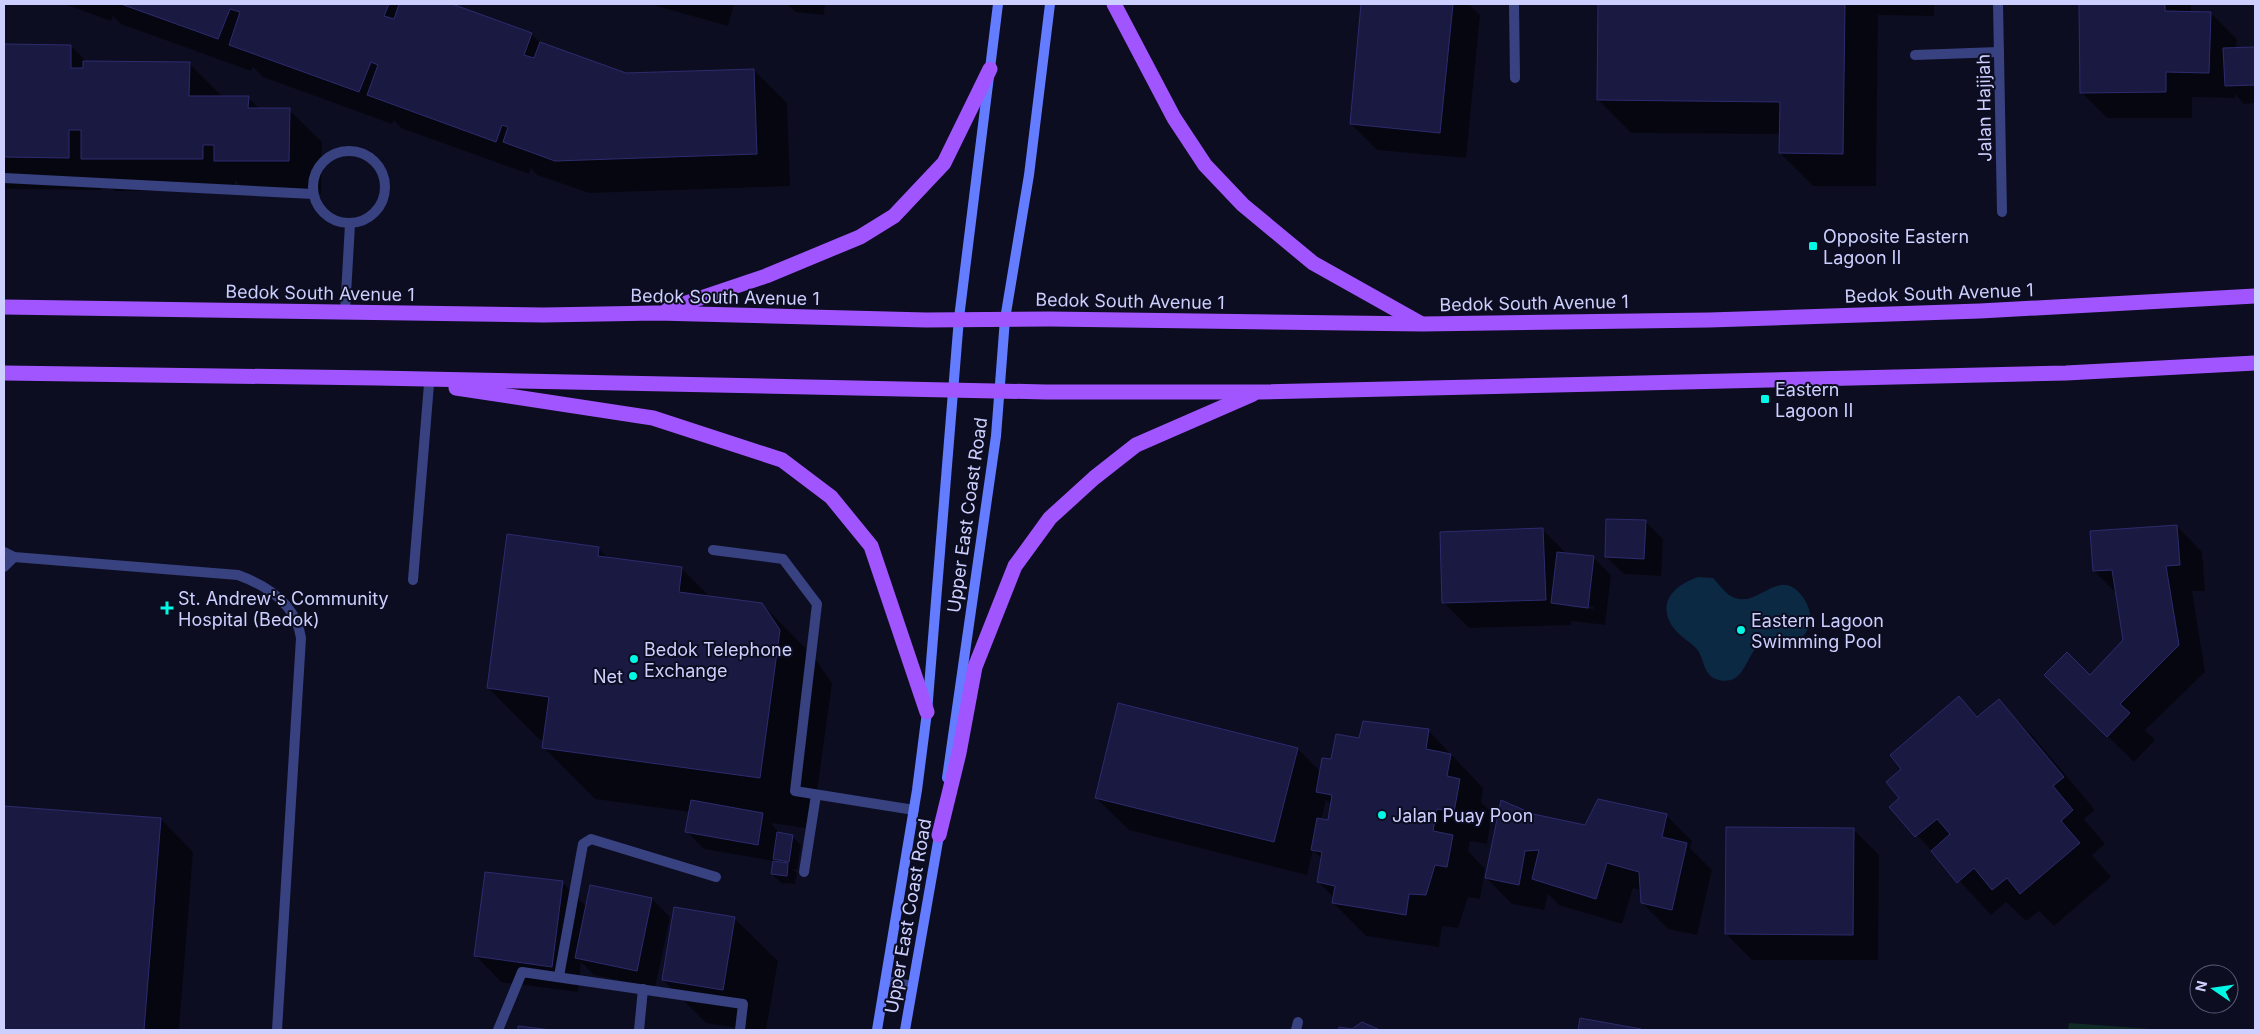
<svg xmlns="http://www.w3.org/2000/svg" width="2259" height="1034" viewBox="0 0 2259 1034" font-family="Inter,sans-serif">
  <rect width="100%" height="100%" fill="#0d0d21"/>
  <path fill="#102b25" d="M2069 1023 2164 1030H2068Z"/>
  <path fill="#0b2942" d="M1698 577 1713 578C1719 584 1727 596 1735 598 1759 607 1779 566 1802 596 1808 603 1811 613 1810 621 1805 654 1769 635 1758 646 1745 659 1743 686 1719 680 1702 676 1705 658 1696 648 1689 641 1679 636 1673 627 1656 602 1675 585 1698 577Z"/>
  <g fill="#0007" fill-rule="evenodd">
    <path d="M64 4H448L532 34 541 44 626 74 754 70 787 103 790 186 589 193 537 175 531 168 529 174 401 128 394 120 392 124 263 77 253 67 251 71 121 24 113 16 111 21Z"/>
    <path d="M649 4H734L728 26Z"/>
    <path d="M787 4H825L824 15 795 12Z"/>
    <path d="M1363 4H1469L1480 15 1466 158 1377 150 1351 124Z"/>
    <path d="M1599 4H1934V16L1878 15 1876 186H1813L1780 153V134L1631 133 1598 100Z"/>
    <path d="M2080 4H2191V13H2211L2237 39 2236 49 2255 48V103L2244 104 2235 94V98L2192 97V118H2107L2081 92Z"/>
    <path d="M4 45 71 46 87 62 189 63 222 96 248 98 260 109 289 110 322 142 321 194 248 193 235 180V191H115L102 178 101 190 4 189Z"/>
    <path d="M1645 521 1663 539 1661 576 1624 574 1606 557Z"/>
    <path d="M2177 526 2202 552 2205 591H2192L2205 672 2145 730 2155 740 2134 762 2046 675 2090 676 2125 641 2117 594 2094 571Z"/>
    <path d="M1543 530 1568 555 1593 557 1611 575 1605 625 1571 621V625L1469 628 1443 602ZM1570 604 1594 607V609L1570 607Z"/>
    <path d="M598 548 609 559 681 568 710 597 762 604 814 657 832 683 812 829 771 823 780 834 792 836 801 845 797 870 792 869 797 873 795 884 781 883 772 874 774 861 704 849 686 831 690 812 595 799 543 747 544 740H540L488 688Z"/>
    <path d="M1959 697 1979 717 1998 701 2031 734 2095 810 2084 819 2105 844 2092 855 2111 877 2054 926 2039 911 2026 921 2006 902 1991 915 1891 807 1901 798 1903 769Z"/>
    <path d="M1428 730 1483 788 1481 802 1492 813 1487 844 1470 841 1468 851 1485 869 1480 899 1468 897 1458 928 1442 926 1439 947 1366 936 1333 903 1334 898 1318 882 1322 859 1313 850 1307 875 1129 830 1096 798 1298 749 1321 772 1360 739ZM1326 800 1332 806 1329 821 1321 820Z"/>
    <path d="M4 807 161 819 193 852 179 1030H4Z"/>
    <path d="M1532 815 1586 826 1666 815 1692 841 1690 848 1712 870 1697 935 1668 929 1642 903 1641 890 1633 888 1622 924 1559 905 1548 894 1544 910 1512 904 1486 878Z"/>
    <path d="M1853 829 1879 855 1878 960H1752L1726 934Z"/>
    <path d="M562 882 587 907 652 899 670 917 655 988 594 975 581 962 578 992 501 982 476 956Z"/>
    <path d="M734 918 778 961 766 1030H750L706 1023 663 980Z"/>
    <path d="M1581 1019 1640 1030H1641H1579Z"/>
  </g>
  <g fill="#1a1942" stroke="#2d2b6e">
    <path d="M121 4H389L384 16 394 19 399 4H452L532 33 524 55 534 58 540 42 626 73 754 69 757 154 555 161 503 142 508 127 502 125 496 142 367 95 378 65 371 62 359 92 229 45 240 12 230 9 218 39Z"/>
    <path d="M1361 4H1453L1440 133 1350 124Z"/>
    <path d="M1598 4H1845L1843 154 1779 153 1780 102 1597 100Z"/>
    <path d="M2079 4H2165V11L2211 12 2209 73 2166 72V92L2080 93Z"/>
    <path d="M4 44 71 45V68H83V61L190 62 189 96H249L248 108H290L289 161H214V145H203V159H81V130H69V158L4 157Z"/>
    <path d="M2255 47V85L2225 86 2223 48Z"/>
    <path d="M1606 519 1646 520 1644 559 1605 557Z"/>
    <path d="M2177 525 2180 565 2166 566 2179 645 2120 704 2130 713 2107 737 2044 675 2067 652 2090 675 2123 640 2112 570 2093 571 2090 531Z"/>
    <path d="M1543 528 1546 600 1442 603 1440 532Z"/>
    <path d="M507 534 599 547 598 556 682 567 679 592 762 603 780 630 760 778 542 748 549 697 487 688Z"/>
    <path d="M1557 552 1594 556 1588 608 1551 603Z"/>
    <path d="M1959 696 1977 717 1999 699 2064 777 2053 786 2073 810 2061 821 2080 843 2020 894 2007 878 1992 890 1974 868 1957 883 1931 851 1950 834 1937 819 1915 837 1889 807 1899 798 1886 782 1901 769 1890 755Z"/>
    <path d="M1118 703 1298 748 1274 842 1095 798Z"/>
    <path d="M1363 721 1429 729 1426 749 1451 754 1447 776 1460 779 1454 812 1437 809 1433 831 1453 835 1447 867 1435 865 1426 895 1409 894 1406 915 1332 903 1335 886 1317 882 1322 852 1311 850 1317 818 1328 820 1332 795 1316 792 1322 758 1331 759 1336 734 1359 738Z"/>
    <path d="M1598 799 1667 814 1662 837 1687 843 1672 910 1641 903 1639 872 1607 863 1596 899 1532 879 1539 850 1525 851 1519 885 1485 878 1501 800 1533 814 1585 825Z"/>
    <path d="M691 800 763 813 758 845 685 832Z"/>
    <path d="M4 806 161 818 144 1030H4Z"/>
    <path d="M1726 827 1854 828 1853 935 1725 934Z"/>
    <path d="M777 832 793 835 789 862 773 859Z"/>
    <path d="M773 861 788 863 787 876 771 874Z"/>
    <path d="M485 872 563 881 552 967 474 956Z"/>
    <path d="M590 885 652 898 637 971 575 958Z"/>
    <path d="M674 907 735 917 723 990 662 980Z"/>
    <path d="M1580 1018 1641 1029 1640 1030H1578Z"/>
    <path d="M1362 1022 1380 1030H1338L1339 1027 1352 1029Z"/>
    <path d="M518 1026 551 1030H518Z"/>
  </g>
  <g fill="none" stroke-linecap="round" stroke-linejoin="round">
    <g stroke="#384280" stroke-width="10">
      <path d="M1514 4 1515 78"/>
      <path d="M1915 55 1999 52"/>
      <circle cx="349" cy="187" r="36"/>
      <path d="M4 178 313 194"/>
      <path d="M345 312 350 224"/>
      <path d="M713 550 783 559 817 604 795 791 914 810"/>
      <path d="M4 552 14 557 238 575C268 586 296 604 301 638L277 1030"/>
      <path d="M4 567 14 557"/>
      <path d="M413 580 429 384"/>
      <path d="M804 872 816 795"/>
      <path d="M559 976 583 844 591 839 716 877"/>
      <path d="M498 1030 522 972 743 1004 740 1030"/>
      <path d="M639 1030 643 989"/>
    </g>
    <g stroke="#384280" stroke-width="10">
      <path d="M1998 4 2002 212"/>
      <path d="M886 981 912 986"/>
      <path d="M1296 1030 1298 1022"/>
    </g>
    <g stroke="#647cff" stroke-width="10">
      <path d="M947 778 996 436 1005 319 1029 175 1050 4"/>
      <path d="M877 1030 917 790 927 712 959 318 998 4"/>
      <path d="M905 1030 940 830"/>
    </g>
    <g stroke="#a155ff" stroke-width="15">
      <path d="M1114 4 1174 118 1205 165 1243 205 1313 263 1420 323"/>
      <path d="M4 307 544 315 657 313 926 320 1050 319 1422 324 1709 320 1980 311 2255 296"/>
      <path d="M668 309 766 276 860 237 894 216 944 163 990 69"/>
      <path d="M4 373 377 378 1046 392H1259L2066 373 2255 363"/>
      <path d="M456 388 653 418 782 460 831 497 871 546 927 712"/>
      <path d="M939 835 959 753 975 667 1015 566 1050 518 1094 478 1136 445 1253 394"/>
    </g>
  </g>
  <g fill="#00f8e5" stroke="#0d0d21" stroke-width="2">
    <rect x="1808" y="241" width="10" height="10" rx="2.5"/>
    <rect x="1760" y="394" width="10" height="10" rx="2.5"/>
    <path d="M164.5 600.5h5v5h5v5h-5v5h-5v-5h-5v-5h5z"/>
    <circle cx="1741" cy="630" r="5"/>
    <circle cx="634" cy="659" r="5"/>
    <circle cx="633" cy="676" r="5"/>
    <circle cx="1382" cy="815" r="5"/>
  </g>
  <g text-anchor="middle" dominant-baseline="central" stroke-width="4" stroke-linejoin="round" paint-order="stroke">
    <g font-size="18" fill="#cdd0ff" stroke="#0d0d21">
      <text transform="translate(1984 108) rotate(-91)">Jalan Hajijah</text>
      <text transform="translate(320 293) rotate(1)">Bedok South Avenue 1</text>
      <text transform="translate(1939 293) rotate(-2)">Bedok South Avenue 1</text>
      <text transform="translate(725 297) rotate(1)">Bedok South Avenue 1</text>
      <text transform="translate(1130 301) rotate(1)">Bedok South Avenue 1</text>
      <text transform="translate(1534 303) rotate(-1)">Bedok South Avenue 1</text>
      <text transform="translate(967 515) rotate(-82)">Upper East Coast Road</text>
      <text transform="translate(908 916) rotate(-80)">Upper East Coast Road</text>
    </g>
    <g font-size="18" fill="#cdd0ff" stroke="#0d0d21" text-anchor="start">
      <text x="1823" y="236">Opposite Eastern<tspan x="1823" dy="21">Lagoon II</tspan></text>
      <text x="1775" y="389">Eastern<tspan x="1775" dy="21">Lagoon II</tspan></text>
      <text x="178" y="598">St. Andrew's Community<tspan x="178" dy="21">Hospital (Bedok)</tspan></text>
      <text x="1751" y="620">Eastern Lagoon<tspan x="1751" dy="21">Swimming Pool</tspan></text>
      <text x="644" y="649">Bedok Telephone<tspan x="644" dy="21">Exchange</tspan></text>
      <text x="623" y="676" text-anchor="end">Net</text>
      <text x="1392" y="815">Jalan Puay Poon</text>
    </g>
  </g>
  <rect width="2259" height="1034" fill="none" stroke="#cdd0ff" stroke-width="10"/>
  <g transform="translate(2214 989) rotate(283)"><circle r="24" fill="#0d0d21" stroke="#5a5b7a"/>
  <path d="M0-4L9 19L0 12L-9 19Z" fill="#00f8e5"/>
  <text y="-8" font-size="14" font-weight="bold" text-anchor="middle" fill="#cdd0ff">N</text>
  </g>
</svg>
